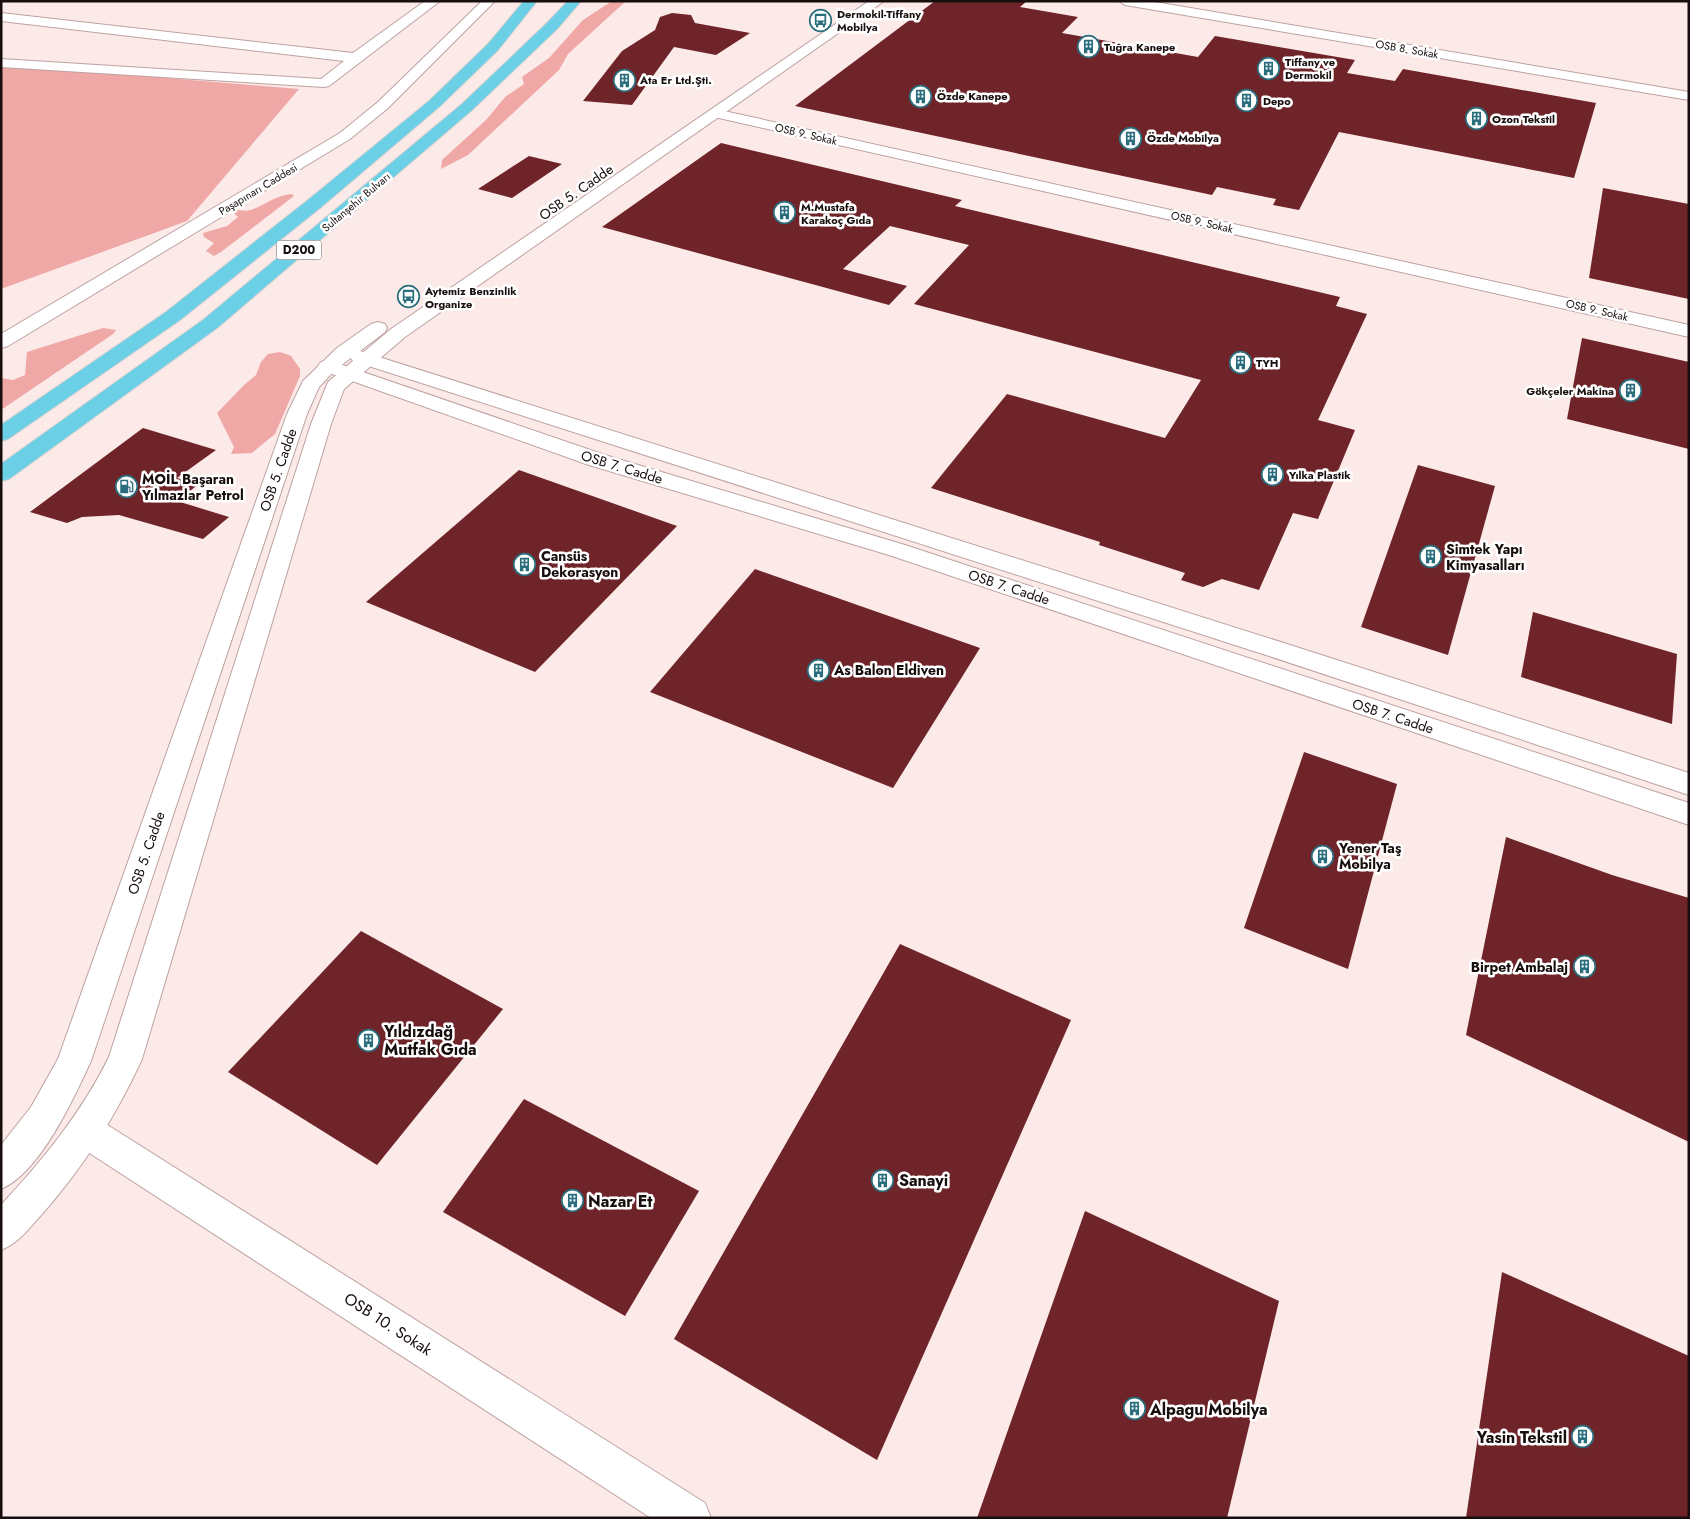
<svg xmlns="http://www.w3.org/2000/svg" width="1690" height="1519" viewBox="0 0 1690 1519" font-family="Jost,sans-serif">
  <rect width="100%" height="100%" fill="#fceae9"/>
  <g fill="#efa8a6">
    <path d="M612 1H626L568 54 559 70 468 155 441 169 442 160 487 119 505 97 524 84 522 77 549 58 583 20Z"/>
    <path d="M1 64 299 89 187 221 1 289Z"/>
    <path d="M292 194 294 196 221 252 214 256 206 251 214 243 204 237 203 233 227 226 238 217 232 211C239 209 245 212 251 210 265 205 276 195 292 194Z"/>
    <path d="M103 328 116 330 113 334 1 410V378L13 380 25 375 27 352Z"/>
    <path d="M280 352 291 356 300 369V376L275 434 252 453 231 454 234 447 217 413 244 385 256 375 261 362 268 354Z"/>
  </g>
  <g fill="#6e2428">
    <path d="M935 1H1027L1020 7 1078 17 1062 33 1198 57 1215 36 1355 60 1347 73 1395 81 1403 69 1596 103 1574 178 1339 132 1299 210 1273 205 1276 199 1217 187 1212 195 795 106Z"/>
    <path d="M672 13 691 15 695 23 750 33 716 55 674 47 632 105 583 101 622 51 655 30 660 17Z"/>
    <path d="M721 143 962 200 955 206 1340 297 1336 306 1367 314 1318 420 1355 430 1318 519 1293 513 1259 590 1222 579 1203 587 1181 580 1185 573 1099 545 1100 542 931 488 1007 394 1165 438 1201 380 914 304 969 245 890 226 843 269 907 286 889 305 602 227Z"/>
    <path d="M529 156 562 164 512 198 478 189Z"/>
    <path d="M1603 188 1689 204V299L1589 278Z"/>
    <path d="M1582 338 1689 362V449L1567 419Z"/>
    <path d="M143 428 216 450 177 478 199 484 177 501 229 517 203 539 119 515 82 517 67 523 30 512Z"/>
    <path d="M1418 465 1495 486 1448 655 1361 627Z"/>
    <path d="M519 470 677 526 535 672 366 602Z"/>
    <path d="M755 569 980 648 893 788 650 692Z"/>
    <path d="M1533 612 1677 654 1672 724 1521 677Z"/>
    <path d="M1304 752 1397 784 1348 969 1244 928Z"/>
    <path d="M1506 837 1612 875 1689 898V1142L1466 1035Z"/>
    <path d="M361 931 503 1009 377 1165 228 1072Z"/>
    <path d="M900 944 1071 1020 877 1460 674 1339Z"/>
    <path d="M524 1099 699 1191 625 1316 443 1212Z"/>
    <path d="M1085 1211 1279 1301 1227 1518H977Z"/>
    <path d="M1502 1272 1689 1356V1518H1466Z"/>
  </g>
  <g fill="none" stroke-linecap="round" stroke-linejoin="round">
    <defs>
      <g id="minor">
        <path d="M425 1H440L329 86 324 87 1 67V59L321 79 344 61 1 21V13L353 53Z"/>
        <path d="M482 1H495L388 108 350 139 8 346 1 348V334L340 133 378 102Z"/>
        <path d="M1119 1H1149L1689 92V100L1125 5Z"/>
        <path d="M715 109 1689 325V337L710 116 708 113 710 110Z"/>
        <path d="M360 351 1287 644 1689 773V795L1269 656 353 361 350 357 353 353Z"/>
        <path d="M328 360 605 455 905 545 1689 803V825L889 555 589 465 321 370 318 366 321 362Z"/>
        <path d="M86 1114 98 1119 705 1503 711 1518H651L74 1143 69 1131 74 1119Z"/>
      </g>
      <g id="tertiary">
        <path d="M869 1H884L405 337 344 389 331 424 142 1059C116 1116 84 1166 43 1213 30 1227 19 1243 1 1250V1205C43 1160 82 1112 109 1057L311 424 328 382 391 329Z"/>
        <path d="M378 322 385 324 387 328 385 332 335 370 319 387 307 414 91 1061C74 1098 40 1173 1 1189V1145L31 1107 58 1059 287 414 303 381 337 348 371 324Z"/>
      </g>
      <g id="trunk">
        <path d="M524 1H537L498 50 439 107 320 208 180 320 8 439 1 441V425L166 312 308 200 429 101 488 44Z"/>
        <path d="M568 1H581L557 29 472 110 217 328 9 479 1 481V464L203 320 462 104 547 23Z"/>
      </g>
    </defs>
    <use href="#minor" stroke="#bda2a1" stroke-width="2"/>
    <use href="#tertiary" stroke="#bda2a1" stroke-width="2"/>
    <use href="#trunk" stroke="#d1cfcf" stroke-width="2"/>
    <use href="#minor" fill="#fff" fill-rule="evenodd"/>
    <use href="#tertiary" fill="#fff" fill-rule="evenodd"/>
    <use href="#trunk" fill="#6bd0e6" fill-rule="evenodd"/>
  </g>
  <defs>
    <symbol id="bus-ring" viewBox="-11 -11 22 22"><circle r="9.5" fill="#fff" stroke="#2a6e7e" stroke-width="1.5"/><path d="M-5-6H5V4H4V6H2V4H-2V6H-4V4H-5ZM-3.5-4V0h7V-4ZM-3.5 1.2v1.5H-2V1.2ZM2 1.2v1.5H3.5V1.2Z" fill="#2a6e7e"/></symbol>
    <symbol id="building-ring" viewBox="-11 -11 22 22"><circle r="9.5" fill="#fff" stroke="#2a6e7e" stroke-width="1.5"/><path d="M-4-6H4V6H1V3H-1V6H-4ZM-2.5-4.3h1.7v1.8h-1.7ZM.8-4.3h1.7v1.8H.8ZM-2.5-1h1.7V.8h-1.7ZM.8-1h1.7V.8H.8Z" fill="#2a6e7e"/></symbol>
    <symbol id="fuel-ring" viewBox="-11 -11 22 22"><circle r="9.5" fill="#fff" stroke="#2a6e7e" stroke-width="1.5"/><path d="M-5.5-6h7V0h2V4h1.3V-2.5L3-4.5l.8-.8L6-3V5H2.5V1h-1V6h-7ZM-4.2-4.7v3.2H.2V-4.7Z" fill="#2a6e7e"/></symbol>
  </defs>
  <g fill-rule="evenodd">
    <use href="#bus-ring" x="808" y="8" width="25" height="25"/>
    <use href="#building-ring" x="1076" y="34" width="25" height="25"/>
    <use href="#building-ring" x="1256" y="56" width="25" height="25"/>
    <use href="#building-ring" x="612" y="68" width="25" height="25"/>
    <use href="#building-ring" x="908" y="84" width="25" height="25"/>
    <use href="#building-ring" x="1234" y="88" width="25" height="25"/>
    <use href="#building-ring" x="1464" y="106" width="25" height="25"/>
    <use href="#building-ring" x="1118" y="126" width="25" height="25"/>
    <use href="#building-ring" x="772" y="200" width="25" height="25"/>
    <use href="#bus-ring" x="396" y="284" width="25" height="25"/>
    <use href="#building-ring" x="1228" y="350" width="25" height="25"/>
    <use href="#building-ring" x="1618" y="378" width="25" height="25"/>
    <use href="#building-ring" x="1260" y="462" width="25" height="25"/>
    <use href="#fuel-ring" x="114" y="474" width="25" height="25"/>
    <use href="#building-ring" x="1418" y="544" width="25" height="25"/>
    <use href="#building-ring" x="512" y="552" width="25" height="25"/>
    <use href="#building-ring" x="806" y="658" width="25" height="25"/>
    <use href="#building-ring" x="1310" y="844" width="25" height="25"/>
    <use href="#building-ring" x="1572" y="954" width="25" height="25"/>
    <use href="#building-ring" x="356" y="1028" width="25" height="25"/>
    <use href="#building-ring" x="870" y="1168" width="25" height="25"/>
    <use href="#building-ring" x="560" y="1188" width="25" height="25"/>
    <use href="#building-ring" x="1122" y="1396" width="25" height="25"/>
    <use href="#building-ring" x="1570" y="1424" width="25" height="25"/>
  </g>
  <g text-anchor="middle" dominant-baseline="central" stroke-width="5" stroke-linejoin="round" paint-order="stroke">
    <g font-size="11" font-weight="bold" fill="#170e0d" stroke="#fff" text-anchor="start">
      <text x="837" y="14">Dermokil-Tiffany<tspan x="837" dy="13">Mobilya</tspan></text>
      <text x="1104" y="47">Tuğra Kanepe</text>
      <text x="1285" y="62">Tiffany ve<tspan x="1285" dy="13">Dermokil</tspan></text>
      <text x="640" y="80">Ata Er Ltd.Şti.</text>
      <text x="937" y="96">Özde Kanepe</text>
      <text x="1263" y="101">Depo</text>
      <text x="1492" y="119">Ozon Tekstil</text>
      <text x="1147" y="138">Özde Mobilya</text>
      <text x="801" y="207">M.Mustafa<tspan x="801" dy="13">Karakoç Gıda</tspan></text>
      <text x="425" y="291">Aytemiz Benzinlik<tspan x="425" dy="13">Organize</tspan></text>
      <text x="1256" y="363">TYH</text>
      <text x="1614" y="391" text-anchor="end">Gökçeler Makina</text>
      <text x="1289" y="475">Yılka Plastik</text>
    </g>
    <g font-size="11" fill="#170e0d" stroke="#fff">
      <text transform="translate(1407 49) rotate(10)">OSB 8. Sokak</text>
      <text transform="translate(806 134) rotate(13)">OSB 9. Sokak</text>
      <text transform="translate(258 189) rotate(-31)">Paşapınarı Caddesi</text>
      <text transform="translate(356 202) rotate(-40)">Sultanşehir Bulvarı</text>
      <text transform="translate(1202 222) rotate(13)">OSB 9. Sokak</text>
      <text transform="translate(1597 310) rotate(13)">OSB 9. Sokak</text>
    </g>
    <rect fill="#fff" stroke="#5d5656" stroke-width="1" x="276.5" y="240.5" width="45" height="19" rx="4"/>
    <g font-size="12" font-weight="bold" fill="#170e0d">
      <text x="299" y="250">D200</text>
    </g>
    <g font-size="14" fill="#170e0d" stroke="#fff">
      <text transform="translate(576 192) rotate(-35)">OSB 5. Cadde</text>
      <text transform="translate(622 467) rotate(17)">OSB 7. Cadde</text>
      <text transform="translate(278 470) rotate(-71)">OSB 5. Cadde</text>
      <text transform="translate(1009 587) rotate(18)">OSB 7. Cadde</text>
      <text transform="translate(1393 716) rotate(18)">OSB 7. Cadde</text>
      <text transform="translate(146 853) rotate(-71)">OSB 5. Cadde</text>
    </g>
    <g font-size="14" font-weight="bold" fill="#170e0d" stroke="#fff" text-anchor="start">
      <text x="142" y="479">MOİL Başaran<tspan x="142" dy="16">Yılmazlar Petrol</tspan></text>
      <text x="1446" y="549">Simtek Yapı<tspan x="1446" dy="16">Kimyasalları</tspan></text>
      <text x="541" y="556">Cansüs<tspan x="541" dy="16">Dekorasyon</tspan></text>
      <text x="834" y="670">As Balon Eldiven</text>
      <text x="1339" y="848">Yener Taş<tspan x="1339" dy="16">Mobilya</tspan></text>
      <text x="1568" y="967" text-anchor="end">Birpet Ambalaj</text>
    </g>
    <g font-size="16" font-weight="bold" fill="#170e0d" stroke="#fff" text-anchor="start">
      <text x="384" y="1031">Yıldızdağ<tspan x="384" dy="18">Mutfak Gıda</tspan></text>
      <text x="899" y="1180">Sanayi</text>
      <text x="588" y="1201">Nazar Et</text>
      <text x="1150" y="1409">Alpagu Mobilya</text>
      <text x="1567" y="1437" text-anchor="end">Yasin Tekstil</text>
    </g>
    <g font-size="16" fill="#170e0d" stroke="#fff">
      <text transform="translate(388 1324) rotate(33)">OSB 10. Sokak</text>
    </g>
  </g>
  <rect width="1690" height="1519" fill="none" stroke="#170e0d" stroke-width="5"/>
</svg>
